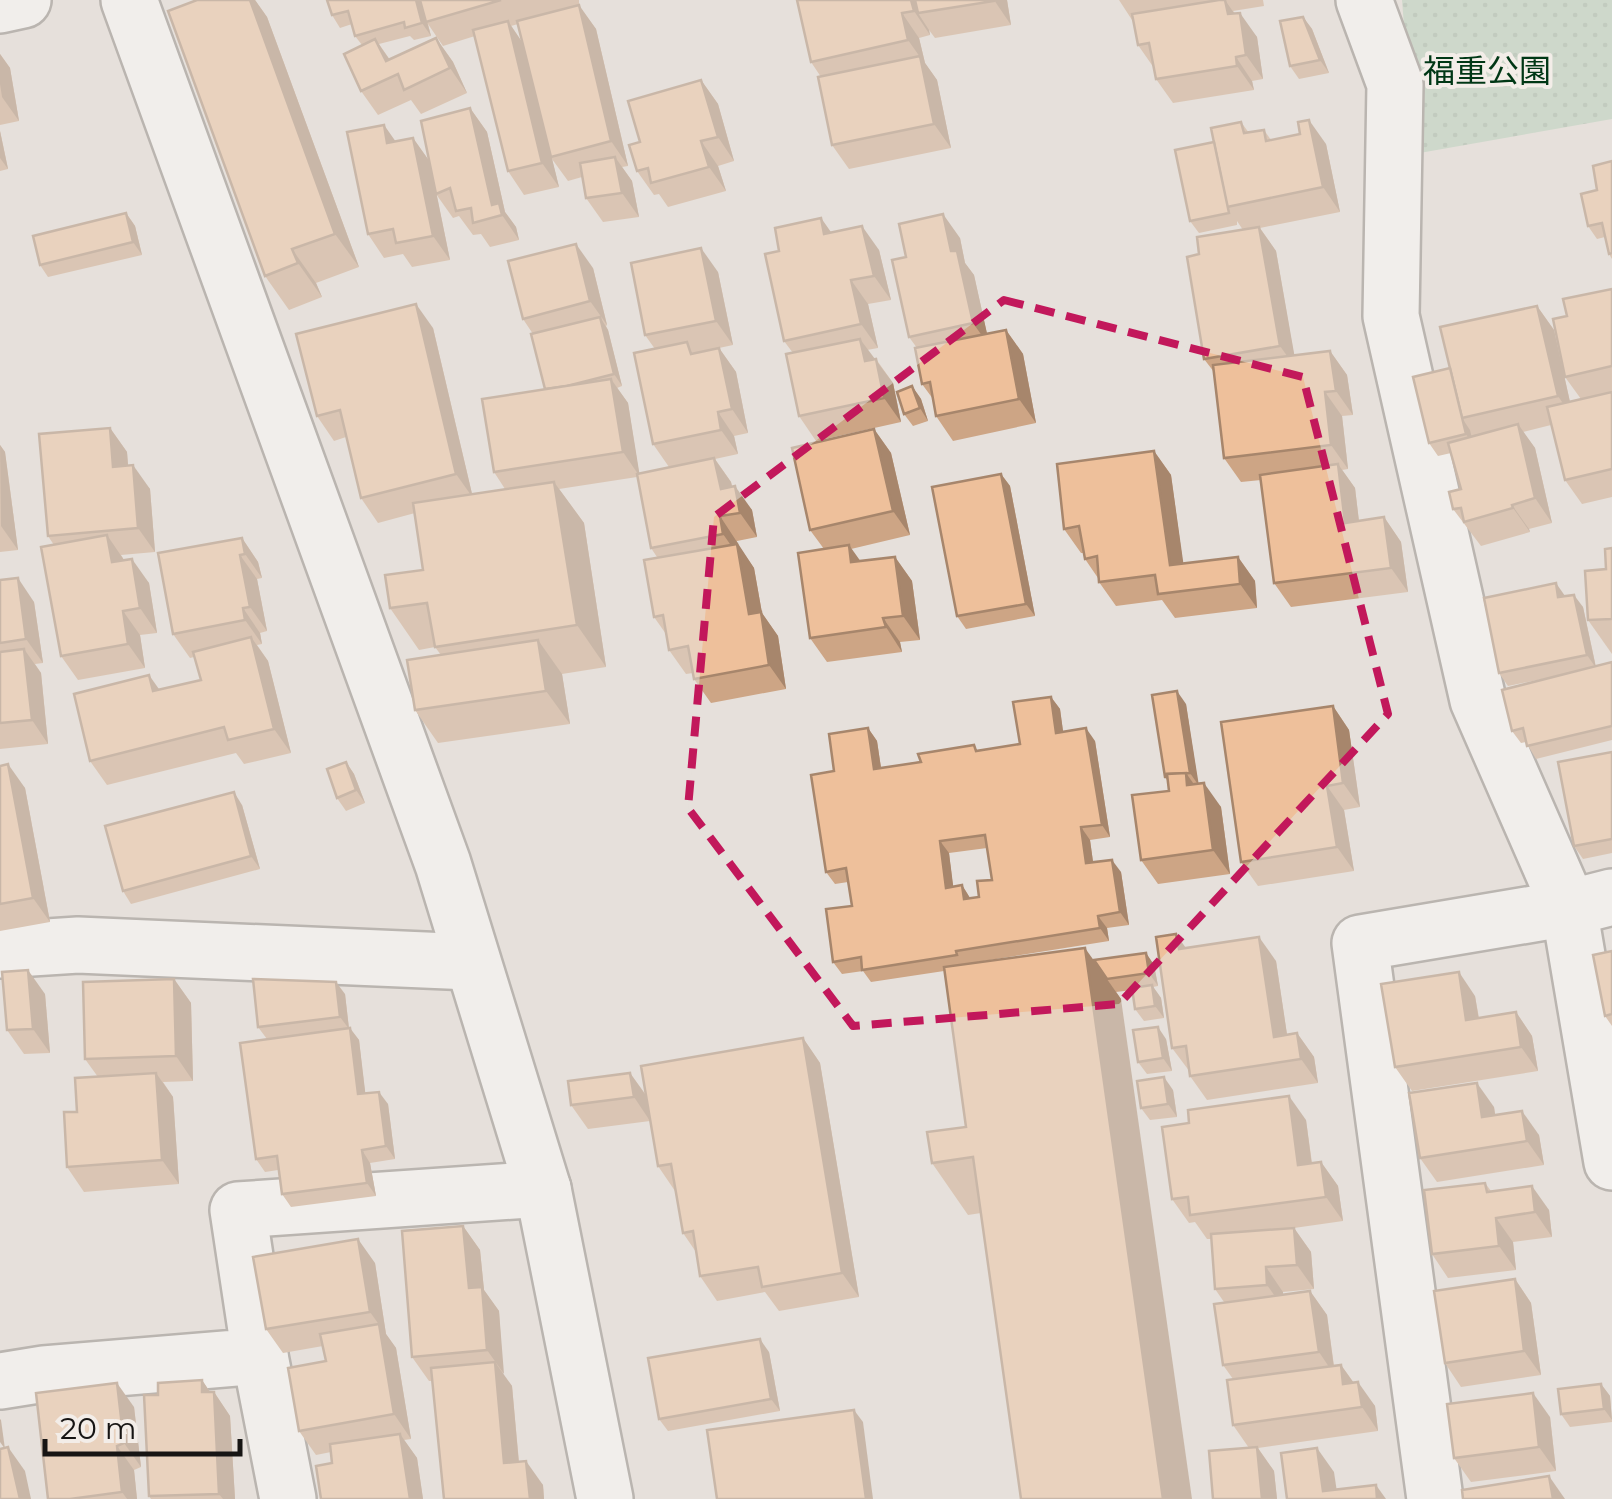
<svg xmlns="http://www.w3.org/2000/svg" width="1612" height="1499" viewBox="0 0 1612 1499" font-family="Montserrat,'Noto Sans JP',sans-serif">
  <defs>
    <pattern id="park-dots" width="8" height="8" patternUnits="userSpaceOnUse" patternTransform="scale(2.5)"><rect width="8" height="8" fill="#b2cfb8"/><path d="M2 2h.1M6 6h.1" fill="none" stroke="#98b19d" stroke-width="1.8" stroke-linecap="round"/></pattern>
  </defs>
  <rect width="100%" height="100%" fill="#e6e0db"/>
  <path fill="url(#park-dots)" d="M1402 0H1612V119L1414 154Z"/>
  <g fill="none" stroke-linecap="round" stroke-linejoin="round">
    <defs>
      <g id="street">
        <path d="M1364 0 1395 84 1391 316 1478 700 1569 908 1612 1162"/>
        <path d="M0 5 23 0"/>
        <path d="M0 950 78 945 471 962"/>
        <path d="M260 1356 288 1499"/>
        <path d="M0 1381 44 1374 260 1356 238 1210 543 1189"/>
        <path d="M1435 1499 1360 943 1569 908 1612 897"/>
      </g>
      <path id="secondary" d="M129 0 443 864 543 1189 605 1499"/>
    </defs>
    <use href="#street" stroke="#86807c" stroke-width="60"/>
    <use href="#secondary" stroke="#86807c" stroke-width="60"/>
    <use href="#street" stroke="#fff" stroke-width="55"/>
    <use href="#secondary" stroke="#fff" stroke-width="55"/>
  </g>
  <g fill="#cda585" fill-rule="evenodd">
    <path d="M197 0H255L267 17 359 267 316 283 322 297 289 310 265 276Z"/>
    <path d="M327 0H579V6L596 29 628 166 622 167 632 181 639 217 603 222 586 198 582 177 568 181 552 159 559 187 524 195 508 171 475 36 443 46 428 24 431 36 414 40 410 36 379 44 390 60 436 38 453 62 467 93 421 114 411 100 378 115 361 91 362 45 355 36 352 24 340 28 332 15ZM518 24 522 42 511 26Z"/>
    <path d="M797 0H1007L1011 25 935 38 929 30 930 35 919 38 925 63 937 80 951 148 849 169 832 145 821 77 811 62Z"/>
    <path d="M1119 0H1263L1264 6 1233 11 1257 37 1263 79 1252 81 1254 90 1173 103 1156 79 1154 68 1138 45 1134 23Z"/>
    <path d="M1303 17 1312 29 1329 73 1299 79 1290 66Z"/>
    <path d="M0 54 10 68 19 121 0 125Z"/>
    <path d="M701 80 718 104 734 161 718 166 726 191 668 207 659 194 654 195 637 171 640 142Z"/>
    <path d="M470 108 487 132 505 212 516 227 519 240 490 247 481 234 473 235 459 216 453 218 436 194Z"/>
    <path d="M1241 122 1249 133 1264 130 1271 140 1326 144 1340 212 1260 228 1276 251 1294 355 1330 351 1347 375 1353 415 1342 416 1348 469 1342 470 1355 488 1359 521 1384 517 1401 542 1408 592 1291 607 1274 583 1261 480 1241 482 1224 458 1214 372 1204 359 1199 254 1243 230 1237 221V225L1199 233 1190 221 1214 142Z"/>
    <path d="M384 125 395 142 413 138 430 162 450 260 412 267 403 254 384 258 368 234Z"/>
    <path d="M0 131 8 169 0 171Z"/>
    <path d="M1612 161V259L1609 254 1605 237 1597 239 1588 226 1597 190Z"/>
    <path d="M126 213 135 226 142 255 48 277 40 265Z"/>
    <path d="M821 218 831 233 879 250 891 300 868 304 878 348 867 350 874 359H876L893 383 901 422 816 441 799 416 793 353 784 341 779 251Z"/>
    <path d="M960 238 965 263 974 275 987 334 1006 330 1023 354 1036 423 953 441 936 416 933 399 922 384 917 348 909 337 906 257Z"/>
    <path d="M593 268 607 325 606 326 608 330 622 386 617 388 628 403 639 474 669 467 653 444 655 349 645 335 718 272 733 345 719 348 736 372 748 433 734 436 738 454 715 459 731 482 732 486 752 510 757 537 737 541V544L754 568 762 613 778 636 786 689 711 703 694 679 693 673 686 674 669 650 666 634 654 617 657 557 651 548 637 477 559 489 584 523 606 667 562 674 570 724 438 743 415 710 441 655 435 647 419 650 390 608 423 570 415 513 378 523 361 498 346 437 334 441 317 416 433 328 472 494 505 489 494 472 545 389 533 334 523 319Z"/>
    <path d="M1612 289V497L1582 504 1565 480 1551 425 1523 432 1535 448 1552 523 1529 529 1530 532 1481 546 1453 509 1461 489 1451 453 1438 456 1429 443 1450 368 1537 306 1554 330 1570 402 1581 399 1565 377 1567 316Z"/>
    <path d="M912 386 921 399 928 421 913 426 904 414Z"/>
    <path d="M110 428 127 452 128 466 150 489 155 552 121 555 124 560 149 583 157 633 140 635 145 668 78 680 61 656 54 545 48 536Z"/>
    <path d="M874 429 891 453 910 535 851 549 860 561 895 557 912 581 920 640 900 642 902 652 827 662 810 638 824 549 810 530Z"/>
    <path d="M0 445 5 452 18 550 0 552Z"/>
    <path d="M1154 451 1171 475 1183 564 1238 557 1255 581 1257 608 1175 618 1162 600 1116 606 1099 582 1098 578 1085 559 1084 553H1081L1064 529Z"/>
    <path d="M1001 474 1010 486 1035 616 966 629 957 616Z"/>
    <path d="M242 538 258 562 262 578 257 579 267 631 260 633 262 644 257 645 268 661 291 753 244 764 236 753 107 785 90 761 159 690 201 680 194 657 190 658 173 634Z"/>
    <path d="M1612 548V654L1588 620Z"/>
    <path d="M0 580 34 602 43 663 35 664 41 673 48 744 0 749Z"/>
    <path d="M1565 596 1583 607 1596 667 1612 662V740L1536 759 1526 742 1521 743 1512 731 1571 673 1508 686 1499 673Z"/>
    <path d="M1051 697 1060 709 1063 732 1095 741 1110 837 1090 840 1093 862 1121 872 1129 925 1107 928 1109 941 965 964 1094 960 1146 953 1154 965 1158 986 1153 987 1161 998 1164 1018 1144 1021 1135 1009 1132 990 1116 992 1121 999 981 1213 968 1215 932 1163 966 1127 944 971 871 982 863 971 842 974 833 962 852 906 848 882 835 884 826 872 834 771 868 728 877 741 881 768 1020 744ZM987 848 992 880 979 897 970 898 962 885 953 887 949 853Z"/>
    <path d="M1186 704 1198 784 1221 807 1230 874 1158 884 1141 860 1169 791 1167 780 1165 777Z"/>
    <path d="M1333 706 1349 730 1360 807 1344 810 1354 871 1258 886 1241 862Z"/>
    <path d="M1612 752V853L1583 859 1574 846Z"/>
    <path d="M346 762 354 774 365 803 346 811 337 798Z"/>
    <path d="M0 766 25 788 50 922 0 931Z"/>
    <path d="M242 805 260 869 131 904 123 891Z"/>
    <path d="M1186 948 1276 961 1287 1035 1297 1033 1314 1057 1318 1083 1207 1100 1190 1076V1072L1172 1048Z"/>
    <path d="M1612 951V1026L1605 1016Z"/>
    <path d="M174 979 191 1003 193 1081 163 1082 173 1097 179 1184 84 1192 67 1167 77 1112 98 1077 85 1059Z"/>
    <path d="M45 994 50 1053 24 1054 7 1030Z"/>
    <path d="M345 994 349 1028 359 1040 365 1093 388 1104 395 1159 370 1163 376 1196 291 1207 282 1194 278 1170 265 1172 256 1159 267 1039 258 1027Z"/>
    <path d="M1475 996 1479 1018 1516 1012 1532 1036 1538 1071 1412 1091 1395 1067Z"/>
    <path d="M803 1038 820 1063 859 1297 779 1311 765 1292 717 1301 700 1276 696 1252 683 1233 675 1191 658 1166 650 1121 588 1129 571 1105 630 1073 646 1095Z"/>
    <path d="M1166 1039 1172 1071 1147 1074 1138 1062Z"/>
    <path d="M1173 1090 1177 1117 1150 1120 1141 1108Z"/>
    <path d="M1494 1107 1495 1115 1539 1135 1544 1165 1437 1182 1420 1158Z"/>
    <path d="M1306 1120 1312 1163 1321 1162 1338 1186 1343 1221 1294 1228 1311 1252 1314 1289 1283 1292V1294L1310 1291 1327 1315 1334 1366 1341 1365 1354 1383 1375 1406 1378 1431 1258 1448 1274 1471 1277 1499H1213L1249 1448 1233 1425V1379L1223 1365 1224 1302 1215 1289 1211 1239H1207L1195 1222 1189 1223 1172 1199Z"/>
    <path d="M1485 1183 1491 1191 1549 1210 1552 1237 1513 1242 1516 1270 1448 1278 1432 1254Z"/>
    <path d="M463 1226 480 1250 484 1290 499 1311 503 1375 512 1386 519 1462 543 1485 544 1499H444L432 1381H429L412 1357Z"/>
    <path d="M375 1263 386 1334 396 1348 411 1439 404 1440 417 1458 423 1499H321L332 1463 331 1452 316 1455 299 1431 326 1361 323 1346 283 1353 266 1329Z"/>
    <path d="M1515 1279 1531 1303 1541 1375 1461 1387 1445 1363Z"/>
    <path d="M769 1352 780 1411 668 1431 659 1419Z"/>
    <path d="M202 1380 210 1392H214L230 1416 235 1499H151L149 1496 158 1395Z"/>
    <path d="M1601 1384 1610 1396 1612 1422 1570 1427 1561 1414Z"/>
    <path d="M134 1407 141 1467 134 1470 137 1499H48Z"/>
    <path d="M1550 1417 1556 1471 1471 1482 1454 1458Z"/>
  </g>
  <g fill="#a7866c">
    <path d="M250 0H255L267 17 359 267 335 234Z"/>
    <path d="M416 0H421L431 36 422 23Z"/>
    <path d="M911 0H923L918 13 929 30 930 35 914 11Z"/>
    <path d="M994 0H1007L1011 25Z"/>
    <path d="M1225 0 1241 23 1240 13 1257 37 1263 79 1246 55 1228 14Z"/>
    <path d="M579 5 596 29 628 166 611 141Z"/>
    <path d="M902 13 919 38 925 63 937 80 951 148 934 124 920 57 908 40Z"/>
    <path d="M1303 17 1312 29 1329 73 1320 60Z"/>
    <path d="M508 21 524 45 559 187 542 163Z"/>
    <path d="M436 38 453 62 467 93 450 68Z"/>
    <path d="M375 39 392 63 386 61Z"/>
    <path d="M0 54 10 68 19 121 2 97 0 84Z"/>
    <path d="M1236 57 1252 81 1254 90 1237 66Z"/>
    <path d="M701 80 718 104 734 161 718 137Z"/>
    <path d="M470 108 487 132 505 212 516 227 519 240 502 215 492 205Z"/>
    <path d="M1309 120 1326 144 1340 212 1323 187Z"/>
    <path d="M384 125 401 149 387 143Z"/>
    <path d="M0 131 8 169 0 158Z"/>
    <path d="M413 138 430 162 450 260 433 236Z"/>
    <path d="M701 141 718 166 726 191 709 167Z"/>
    <path d="M615 157 632 181 639 217 622 193Z"/>
    <path d="M126 213 135 226 142 255 133 242Z"/>
    <path d="M943 214 960 238 965 263 974 275 990 347 973 323 951 251Z"/>
    <path d="M821 218 838 242 824 234Z"/>
    <path d="M862 226 879 250 891 300 874 276Z"/>
    <path d="M1259 227 1276 251 1297 370 1280 346Z"/>
    <path d="M576 244 593 268 607 325 590 301Z"/>
    <path d="M701 248 718 272 733 345 716 321Z"/>
    <path d="M292 249 316 283 322 297 298 263Z"/>
    <path d="M851 280 868 304 878 348 861 324Z"/>
    <path d="M416 304 433 328 473 498 456 474Z"/>
    <path d="M1537 306 1554 330 1574 420 1558 396Z"/>
    <path d="M600 317 608 330 622 386 614 374Z"/>
    <path d="M1006 330 1023 354 1036 423 1019 399Z"/>
    <path d="M860 339 893 383 901 422 884 398 865 361Z"/>
    <path d="M719 348 736 372 748 433 732 409Z"/>
    <path d="M1330 351 1347 375 1353 415 1336 391Z"/>
    <path d="M611 379 628 403 640 477 623 452Z"/>
    <path d="M912 386 921 399 928 421 920 408Z"/>
    <path d="M1325 392 1342 416 1348 469 1331 445Z"/>
    <path d="M718 412 734 436 738 454 721 430Z"/>
    <path d="M1462 418 1470 430 1474 447 1466 434Z"/>
    <path d="M1518 424 1535 448 1552 523 1535 498Z"/>
    <path d="M110 428 127 452 130 491 113 467Z"/>
    <path d="M874 429 891 453 910 535 893 511Z"/>
    <path d="M0 445 5 452 18 550 1 526Z"/>
    <path d="M1154 451 1171 475 1187 589 1170 565Z"/>
    <path d="M714 458 731 482 738 513 721 489Z"/>
    <path d="M1338 464 1355 488 1362 547 1345 523Z"/>
    <path d="M133 465 150 489 155 552 138 528Z"/>
    <path d="M1001 474 1010 486 1035 616 1026 604Z"/>
    <path d="M554 482 584 523 606 667 577 625Z"/>
    <path d="M735 486 752 510 757 537 740 513Z"/>
    <path d="M1512 505 1529 529 1530 532 1513 508Z"/>
    <path d="M720 516 754 568 762 613 778 636 786 689 769 665 749 614 739 557 723 534Z"/>
    <path d="M1384 517 1401 542 1408 592 1391 568Z"/>
    <path d="M107 535 124 560 129 587 112 562Z"/>
    <path d="M242 538 258 562 262 578 245 554Z"/>
    <path d="M849 545 866 569 851 562Z"/>
    <path d="M240 555 257 579 267 631 250 607Z"/>
    <path d="M895 557 912 581 920 640 903 616Z"/>
    <path d="M1238 557 1255 581 1257 608 1240 584Z"/>
    <path d="M132 559 149 583 157 633 140 608Z"/>
    <path d="M18 578 34 602 43 663 26 639Z"/>
    <path d="M1556 583 1565 596 1567 610 1558 597Z"/>
    <path d="M1574 595 1583 607 1596 668 1587 655Z"/>
    <path d="M243 608 260 633 262 644 245 620Z"/>
    <path d="M123 611 140 635 145 668 128 644Z"/>
    <path d="M883 618 900 642 902 652 886 627Z"/>
    <path d="M251 637 268 661 291 753 274 729Z"/>
    <path d="M538 640 562 674 570 724 546 691Z"/>
    <path d="M24 649 41 673 48 744 32 720Z"/>
    <path d="M149 675 166 699 153 691Z"/>
    <path d="M1177 691 1186 704 1199 786 1190 773Z"/>
    <path d="M1051 697 1060 709 1065 745 1056 733Z"/>
    <path d="M1333 706 1349 730 1360 807 1343 783Z"/>
    <path d="M868 728 877 741 883 781 874 769Z"/>
    <path d="M1086 728 1095 741 1110 837 1102 825Z"/>
    <path d="M346 762 354 774 365 803 356 790Z"/>
    <path d="M8 764 25 788 50 922 33 898Z"/>
    <path d="M1186 773 1203 797 1187 785Z"/>
    <path d="M1204 783 1221 807 1230 874 1213 850Z"/>
    <path d="M1327 786 1344 810 1354 871 1337 847Z"/>
    <path d="M234 792 242 805 260 869 251 856Z"/>
    <path d="M1081 827 1090 840 1095 876 1086 863Z"/>
    <path d="M940 841 949 853 955 900 946 888Z"/>
    <path d="M1112 860 1121 872 1129 925 1120 912Z"/>
    <path d="M962 885 970 898 964 899Z"/>
    <path d="M1098 916 1107 928 1109 941 1100 928Z"/>
    <path d="M1176 934 1193 958 1179 949Z"/>
    <path d="M1259 937 1276 961 1291 1061 1274 1037Z"/>
    <path d="M1085 948 1121 999 1192 1499H1163Z"/>
    <path d="M1146 953 1154 965 1158 986 1149 973Z"/>
    <path d="M28 970 45 994 50 1053 33 1029Z"/>
    <path d="M1459 972 1475 996 1483 1045 1466 1020Z"/>
    <path d="M174 979 191 1003 193 1081 176 1056Z"/>
    <path d="M336 982 345 994 349 1029 340 1017Z"/>
    <path d="M1152 985 1161 998 1164 1018 1155 1006Z"/>
    <path d="M1516 1012 1532 1036 1538 1071 1521 1047Z"/>
    <path d="M1158 1027 1166 1039 1172 1071 1163 1058Z"/>
    <path d="M350 1028 359 1040 367 1107 358 1094Z"/>
    <path d="M1297 1033 1314 1057 1318 1083 1301 1059Z"/>
    <path d="M803 1038 820 1063 859 1297 842 1273Z"/>
    <path d="M156 1073 173 1097 179 1184 162 1160Z"/>
    <path d="M630 1073 647 1097 650 1121 634 1097Z"/>
    <path d="M1164 1077 1173 1090 1177 1117 1168 1104Z"/>
    <path d="M1477 1083 1494 1107 1499 1141 1482 1117Z"/>
    <path d="M379 1092 388 1104 395 1159 386 1146Z"/>
    <path d="M1289 1096 1306 1120 1315 1189 1298 1165Z"/>
    <path d="M1522 1111 1539 1135 1544 1165 1527 1141Z"/>
    <path d="M362 1150 370 1163 376 1196 367 1183Z"/>
    <path d="M1321 1162 1338 1186 1343 1221 1326 1197Z"/>
    <path d="M1532 1186 1549 1210 1552 1237 1535 1212Z"/>
    <path d="M1496 1218 1513 1242 1516 1270 1499 1246Z"/>
    <path d="M463 1226 480 1250 484 1290 499 1311 504 1374 487 1350 469 1288Z"/>
    <path d="M1294 1228 1311 1252 1314 1289 1297 1265Z"/>
    <path d="M358 1239 375 1263 386 1334 396 1348 411 1439 394 1414 380 1326 370 1312Z"/>
    <path d="M1266 1267 1283 1292 1284 1309 1267 1285Z"/>
    <path d="M1515 1279 1531 1303 1541 1375 1524 1351Z"/>
    <path d="M1310 1291 1327 1315 1335 1376 1319 1352Z"/>
    <path d="M760 1339 769 1352 780 1411 771 1399Z"/>
    <path d="M495 1362 512 1386 521 1487 504 1463Z"/>
    <path d="M1341 1365 1358 1389 1343 1384Z"/>
    <path d="M202 1380 214 1398V1392L230 1416 235 1499H223L219 1494 202 1392Z"/>
    <path d="M1358 1382 1375 1406 1378 1431 1362 1407Z"/>
    <path d="M117 1383 134 1407 141 1467 124 1443Z"/>
    <path d="M1601 1384 1610 1396 1612 1420 1604 1409Z"/>
    <path d="M1533 1393 1550 1417 1556 1471 1539 1447Z"/>
    <path d="M854 1410 863 1422 873 1499H866Z"/>
    <path d="M0 1419 1 1420 5 1449 0 1442Z"/>
    <path d="M400 1434 417 1458 423 1499H410Z"/>
    <path d="M117 1446 134 1470 137 1499H127L122 1492Z"/>
    <path d="M8 1447 25 1471 31 1499H20Z"/>
    <path d="M1257 1447 1274 1471 1277 1499H1262Z"/>
    <path d="M1317 1448 1334 1472 1338 1499 1323 1491Z"/>
    <path d="M526 1461 543 1485 544 1499H530Z"/>
    <path d="M1549 1476 1565 1499H1553Z"/>
    <path d="M1376 1485 1386 1499H1377Z"/>
  </g>
  <g fill="#eec09b" stroke="#a7866c" stroke-width="2.5" fill-rule="evenodd">
    <path d="M197 0H250L335 234 292 249 298 263 265 276 168 11Z"/>
    <path d="M327 0H416L422 23 405 28 404 22 355 36 348 11 332 15Z"/>
    <path d="M420 0H501L426 22Z"/>
    <path d="M797 0H911L914 11 902 13 908 40 811 62Z"/>
    <path d="M915 0H994V1L918 13Z"/>
    <path d="M1219 0H1225L1228 14 1240 13 1246 55 1236 57 1237 66 1156 79 1149 43 1138 45 1132 14Z"/>
    <path d="M579 5 611 141 551 157 517 21Z"/>
    <path d="M1303 17 1320 60 1290 66 1280 21Z"/>
    <path d="M508 21 542 163 508 171 473 30Z"/>
    <path d="M436 38 450 68 404 90 398 74 361 91 344 54 375 39 386 61Z"/>
    <path d="M920 56 934 124 832 145 818 77Z"/>
    <path d="M701 80 718 137 701 141 709 167 651 183 648 168 637 171 629 145 640 142 628 101Z"/>
    <path d="M470 108 492 205 499 203 502 215 473 223 471 208 456 211 450 188 436 194 421 121Z"/>
    <path d="M1309 120 1323 187 1227 207 1211 128 1241 122 1244 133 1264 130 1266 141 1300 134 1298 122Z"/>
    <path d="M384 125 387 143 413 138 433 236 396 243 393 229 368 234 347 132Z"/>
    <path d="M1214 142 1229 213 1190 221 1175 150Z"/>
    <path d="M615 157 622 193 586 198 580 163Z"/>
    <path d="M1612 161V253L1609 254 1602 223 1588 226 1581 194 1597 190 1593 166Z"/>
    <path d="M126 213 133 242 40 265 33 236Z"/>
    <path d="M943 214 951 251H957L973 323 909 337 892 260 906 257 899 224Z"/>
    <path d="M821 218 824 234 862 226 874 276 851 280 861 324 784 341 765 254 779 251 775 228Z"/>
    <path d="M1259 227 1280 346 1204 359 1187 257 1199 254 1197 237Z"/>
    <path d="M576 244 590 301 523 319 508 261Z"/>
    <path d="M701 248 716 321 645 335 631 263Z"/>
    <path d="M1612 289V366L1565 377 1553 319 1567 316 1563 299Z"/>
    <path d="M416 304 456 474 361 498 340 410 317 416 296 334Z"/>
    <path d="M1537 306 1558 396 1462 418 1440 327Z"/>
    <path d="M600 317 614 374 567 386 545 389 531 334Z"/>
    <path d="M1006 330 1019 399 936 416 930 382 922 384 915 348Z"/>
    <path d="M860 339 865 361 876 359 884 398 799 416 786 354Z"/>
    <path d="M687 342 691 354 719 348 732 409 718 412 721 430 653 444 634 353Z"/>
    <path d="M1330 351 1336 391 1325 392 1331 445 1224 458 1213 365Z"/>
    <path d="M1450 368 1466 434 1429 443 1413 377Z"/>
    <path d="M611 379 623 452 494 472 482 399Z"/>
    <path d="M912 386 920 408 904 414 897 392Z"/>
    <path d="M1612 392V469L1565 480 1547 407Z"/>
    <path d="M1518 424 1535 498 1512 505 1513 508 1464 522 1461 508 1453 509 1449 492 1461 489 1448 443Z"/>
    <path d="M110 428 113 467 133 465 138 528 48 536 39 434Z"/>
    <path d="M874 429 893 511 810 530 792 448Z"/>
    <path d="M1154 451 1170 565 1238 557 1240 584 1158 594 1155 575 1099 582 1097 556 1085 559 1079 526 1064 529 1057 464Z"/>
    <path d="M714 458 721 489 735 486 740 513 720 516 723 534 651 548 637 474Z"/>
    <path d="M1338 464 1345 523 1384 517 1391 568 1274 583 1260 475Z"/>
    <path d="M1001 474 1026 604 957 616 932 487Z"/>
    <path d="M554 482 577 625 435 647 427 603 390 608 385 575 423 570 413 503Z"/>
    <path d="M107 535 112 562 132 559 140 608 123 611 128 644 61 656 41 547Z"/>
    <path d="M242 538 245 554 240 555 250 607 243 608 245 620 173 634 158 553Z"/>
    <path d="M737 544 749 614 761 612 769 665 694 679 688 646 669 650 663 615 654 617 644 560Z"/>
    <path d="M849 545 851 562 895 557 903 616 883 618 886 627 810 638 798 553Z"/>
    <path d="M1612 548V619L1588 620 1585 571 1606 569 1605 549Z"/>
    <path d="M18 578 26 639 0 643V580Z"/>
    <path d="M1556 583 1558 597 1574 595 1587 655 1499 673 1484 598Z"/>
    <path d="M251 637 274 729 228 740 224 727 90 761 74 694 149 675 153 691 201 680 193 652Z"/>
    <path d="M538 640 546 691 415 710 407 660Z"/>
    <path d="M24 649 32 720 0 723V652Z"/>
    <path d="M1612 662V726L1527 746 1523 728 1512 731 1502 690Z"/>
    <path d="M1177 691 1190 773 1167 774V777H1165L1152 695Z"/>
    <path d="M1051 697 1056 733 1086 728 1102 825 1081 827 1086 863 1112 860 1120 912 1098 916 1100 928 956 951 957 955 862 970 861 957 833 962 826 909 852 906 846 868 826 872 811 775 834 771 829 734 868 728 874 769 921 762 918 754 974 745 976 751 1020 744 1013 702ZM985 835 992 880 977 881 979 897 964 899 962 885 946 888 940 841Z"/>
    <path d="M1333 706 1343 783 1327 786 1337 847 1241 862 1221 722Z"/>
    <path d="M1612 752V839L1574 846 1558 762Z"/>
    <path d="M346 762 356 790 337 798 327 769Z"/>
    <path d="M8 764 33 898 0 904V766Z"/>
    <path d="M1186 773 1187 785 1204 783 1213 850 1141 860 1132 795 1169 791 1167 774Z"/>
    <path d="M234 792 251 856 123 891 105 826Z"/>
    <path d="M1176 934 1179 949 1259 937 1274 1037 1297 1033 1301 1059 1190 1076 1186 1046 1172 1048 1156 937Z"/>
    <path d="M1085 948 1163 1499H1021L973 1157 932 1163 927 1132 966 1127 944 967Z"/>
    <path d="M1612 951V1014L1605 1016 1593 955Z"/>
    <path d="M1146 953 1149 973 1107 979 1094 960Z"/>
    <path d="M28 970 33 1029 7 1030 2 972Z"/>
    <path d="M1459 972 1466 1020 1516 1012 1521 1047 1395 1067 1381 984Z"/>
    <path d="M174 979 176 1056 85 1059 83 982Z"/>
    <path d="M253 979 336 982 340 1017 258 1027Z"/>
    <path d="M1152 985 1155 1006 1135 1009 1132 988Z"/>
    <path d="M1158 1027 1163 1058 1138 1062 1133 1030Z"/>
    <path d="M350 1028 358 1094 379 1092 386 1146 362 1150 367 1183 282 1194 277 1156 256 1159 240 1043Z"/>
    <path d="M803 1038 842 1273 762 1287 758 1267 700 1276 693 1231 683 1233 671 1164 658 1166 641 1066Z"/>
    <path d="M156 1073 162 1160 67 1167 64 1112H77L75 1078Z"/>
    <path d="M630 1073 634 1097 571 1105 568 1081Z"/>
    <path d="M1164 1077 1168 1104 1141 1108 1137 1081Z"/>
    <path d="M1477 1083 1482 1117 1522 1111 1527 1141 1420 1158 1409 1093Z"/>
    <path d="M1289 1096 1298 1165 1321 1162 1326 1197 1190 1215 1188 1197 1172 1199 1162 1127 1189 1123 1188 1110Z"/>
    <path d="M1485 1183 1487 1192 1532 1186 1535 1212 1496 1218 1499 1246 1432 1254 1424 1190Z"/>
    <path d="M463 1226 469 1288 482 1287 487 1350 412 1357 402 1231Z"/>
    <path d="M1294 1228 1297 1265 1266 1267 1267 1285 1215 1289 1211 1234Z"/>
    <path d="M358 1239 370 1312 266 1329 253 1257Z"/>
    <path d="M1515 1279 1524 1351 1445 1363 1434 1291Z"/>
    <path d="M1310 1291 1319 1352 1223 1365 1214 1304Z"/>
    <path d="M379 1324 394 1414 299 1431 288 1368 326 1361 320 1334Z"/>
    <path d="M760 1339 771 1399 659 1419 648 1358Z"/>
    <path d="M495 1362 504 1463 526 1461 530 1499H444L431 1368Z"/>
    <path d="M1341 1365 1343 1384 1358 1382 1362 1407 1233 1425 1227 1380Z"/>
    <path d="M202 1380V1392H214L219 1494 149 1496 144 1395H158V1383Z"/>
    <path d="M117 1383 124 1443 117 1446 122 1492 70 1499H48L36 1393Z"/>
    <path d="M1601 1384 1604 1409 1561 1414 1558 1389Z"/>
    <path d="M1533 1393 1539 1447 1454 1458 1447 1404Z"/>
    <path d="M854 1410 866 1499H717L707 1430Z"/>
    <path d="M400 1434 410 1499H321L316 1466 332 1463 330 1444Z"/>
    <path d="M8 1447 20 1499H0V1449Z"/>
    <path d="M1257 1447 1262 1499H1213L1209 1451Z"/>
    <path d="M1317 1448 1323 1491 1376 1485 1377 1499H1287L1281 1453Z"/>
    <path d="M1549 1476 1553 1499H1463L1462 1490Z"/>
  </g>
  <path d="M0 0H1612V1499H0ZM1004 300 1303 377 1388 714 1119 1004 853 1026 688 808 714 517Z" fill="#e6e0db" fill-opacity=".55" fill-rule="evenodd"/>
  <path fill="none" stroke="#c2185b" stroke-width="8" stroke-dasharray="20 12" stroke-linejoin="round" d="M1004 300 1303 377 1388 714 1119 1004 853 1026 688 808 714 517Z"/>
  <g text-anchor="middle" dominant-baseline="central" stroke-width="8" stroke-linejoin="round" paint-order="stroke">
    <g font-size="32" fill="#003715" stroke="#f3ede8">
      <text x="1487" y="70">福重公園</text>
    </g>
  </g>
  <path d="M45 1439v15h195v-15" fill="none" stroke="#171514" stroke-width="5"/>
  <text x="60" y="1439" font-size="30" fill="#171514" stroke="#f3ede8" stroke-width="8" paint-order="stroke">20 m</text>
</svg>
